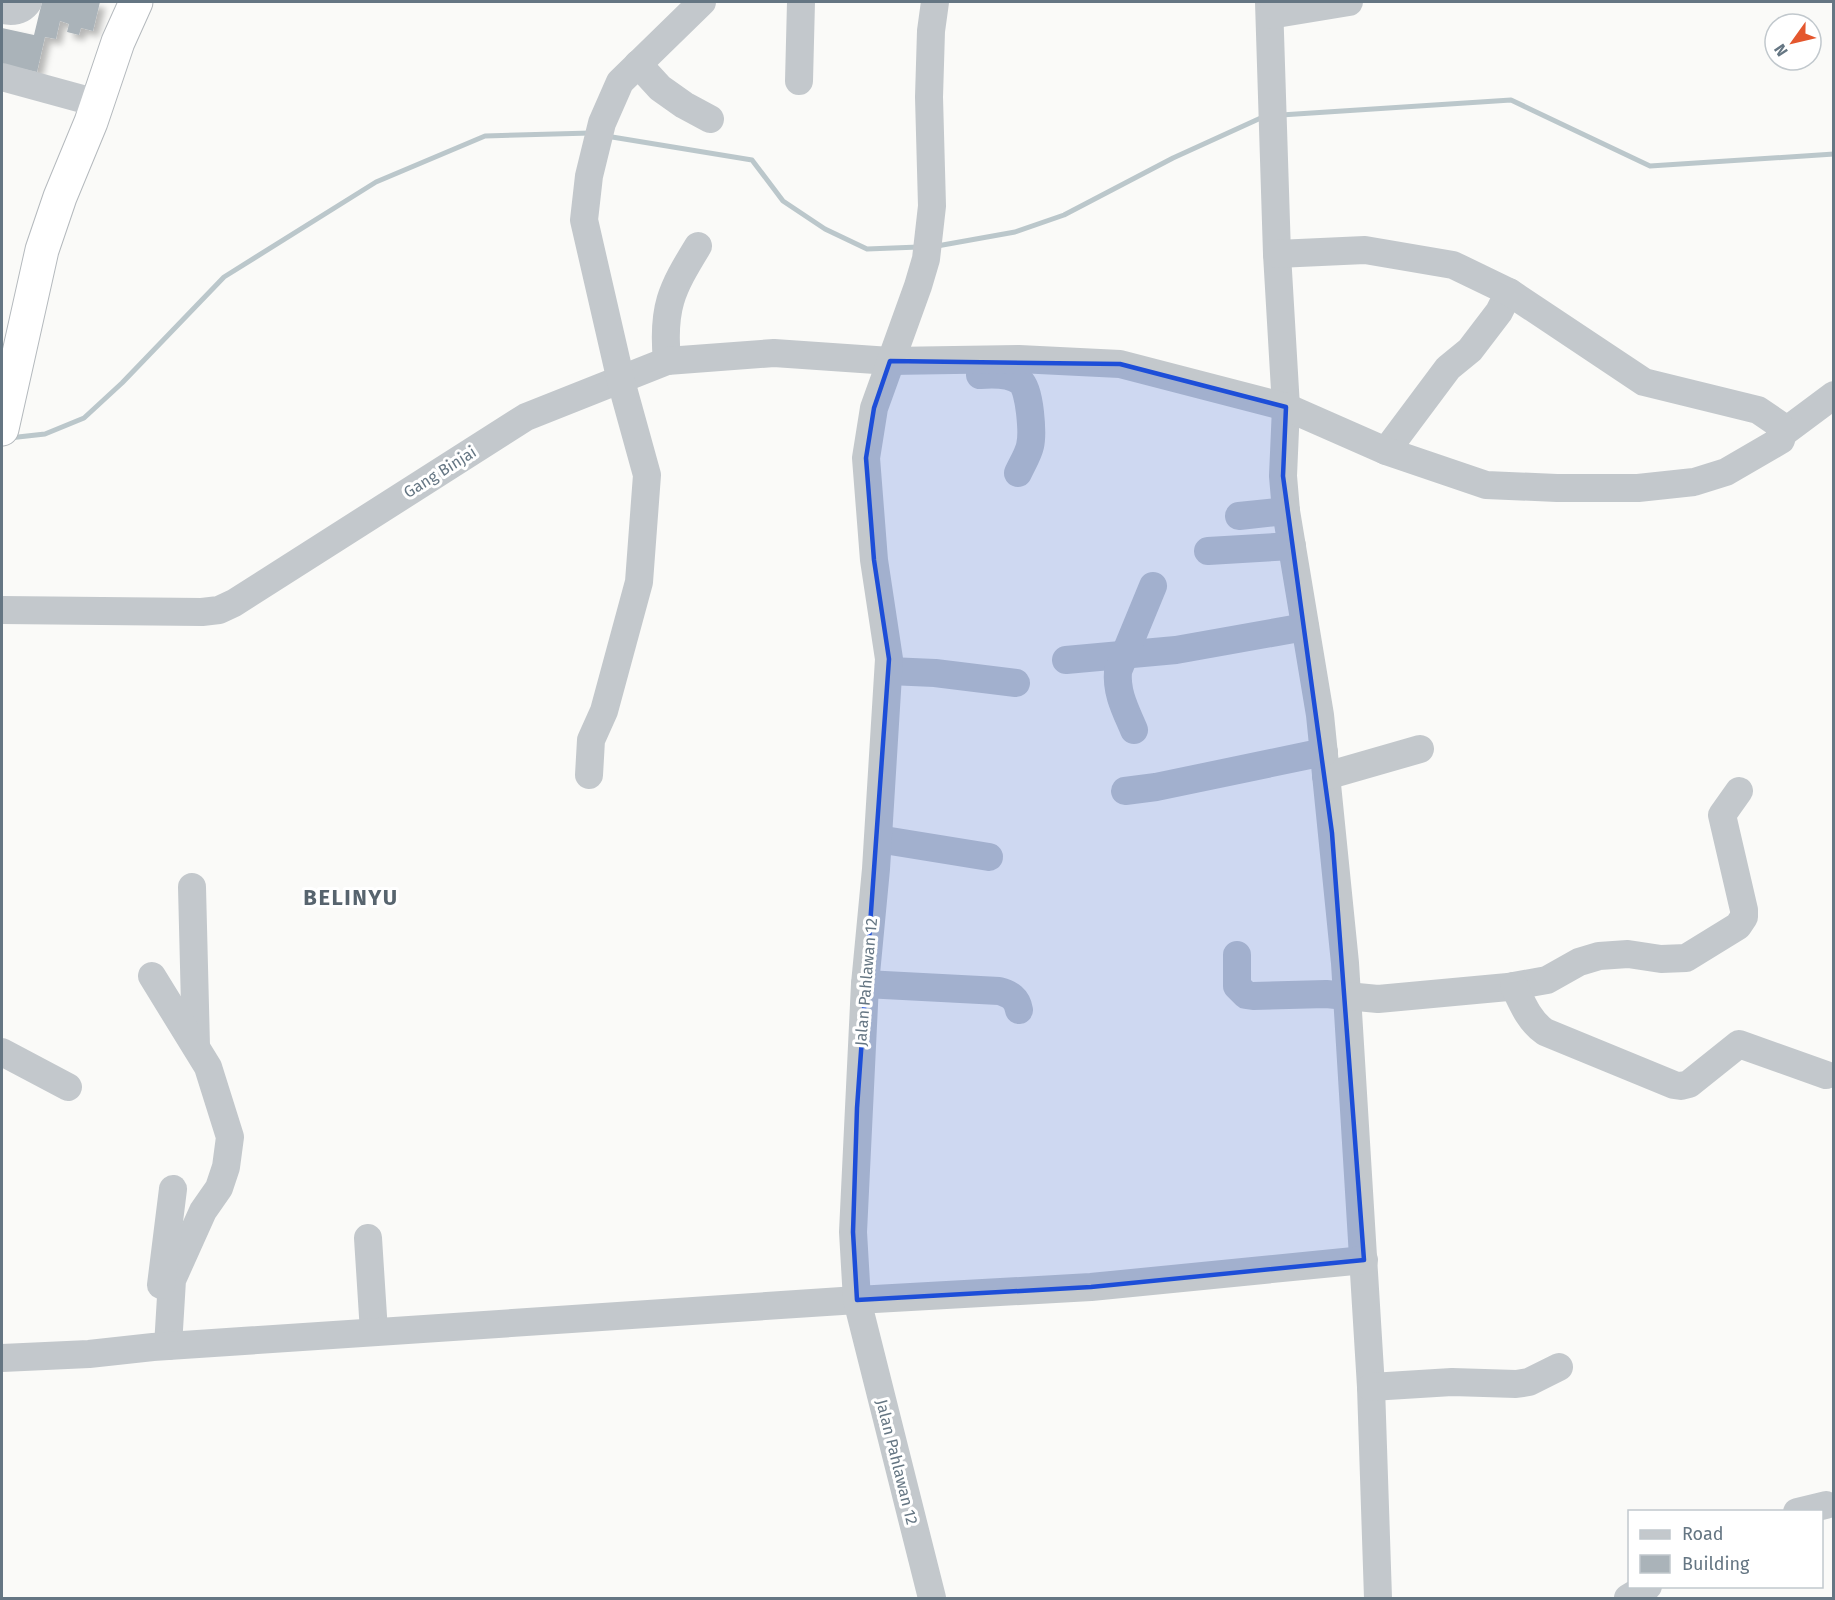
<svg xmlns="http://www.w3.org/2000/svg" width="1835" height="1600" viewBox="0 0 1835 1600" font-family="'Fira Sans',sans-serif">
  <defs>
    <filter id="shadow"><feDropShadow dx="5.5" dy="5.5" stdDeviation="3" flood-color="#0004"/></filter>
  </defs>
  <rect width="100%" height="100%" fill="#fafaf8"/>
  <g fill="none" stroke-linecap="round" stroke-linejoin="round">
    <g stroke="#bbc7cb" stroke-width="5">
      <path d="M1281 115 1511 100 1650 166 1834 154"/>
      <path d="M606 136 752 160 783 201 825 229 867 249 919 247"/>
      <path d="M937 246 1015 232 1064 215 1173 158 1263 117"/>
      <path d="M9 438 45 434 84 418 122 383 224 277 376 182 485 136 591 133"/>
    </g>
  </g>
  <path fill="#aab3b9" filter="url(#shadow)" d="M42 2H100L93 31 81 28 79 35 67 32 69 24 60 21 56 39 45 37 37 72 2 64V28L34 35Z"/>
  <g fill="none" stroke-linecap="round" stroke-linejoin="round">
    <defs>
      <path id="highway" d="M2 429 42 250 60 197 91 122 118 42 136 2"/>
    </defs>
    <use href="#highway" stroke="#b4b9bd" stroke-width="35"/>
    <g stroke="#c3c8cc" stroke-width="28">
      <path d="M1269 2 1277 254 1286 407 1283 476 1286 511 1320 715 1345 963 1371 1387 1378 1598"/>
      <path d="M2 10C12 12 22 11 28 2"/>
      <path d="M1270 15 1349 2"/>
      <path d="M638 64 660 88 684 105 710 119"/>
      <path d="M2 77 97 103"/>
      <path d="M799 81 801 2"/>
      <path d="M667 361C662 308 671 290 698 246"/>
      <path d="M980 375C993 374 1010 373 1021 382 1030 390 1033 434 1030 446 1028 455 1022 464 1018 473"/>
      <path d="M1783 433 1834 395"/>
      <path d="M1386 451 1448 368 1470 350 1499 312 1509 292"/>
      <path d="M1239 516 1286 511"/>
      <path d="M1208 551 1292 546"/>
      <path d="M2 610 202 612 219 610 234 603 526 417 667 361 774 353 890 361 1019 359 1120 364 1286 407 1386 451 1486 485 1557 488H1638L1694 482 1726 472 1781 440 1783 433 1780 425 1758 410 1644 382 1509 292 1453 265 1365 250 1277 254"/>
      <path d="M1066 660 1176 650 1305 627"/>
      <path d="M889 671 935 673 1016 683"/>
      <path d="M1134 730C1126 711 1116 693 1118 671L1153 586"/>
      <path d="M589 775 591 740 604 711 639 582 647 475 621 381 584 220 589 176 602 123 620 82 702 2"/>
      <path d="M1326 776 1420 749"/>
      <path d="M1125 791 1156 787 1324 752"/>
      <path d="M878 839 989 857"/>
      <path d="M192 887 196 1046"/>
      <path d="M1237 955V986L1246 995 1253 996 1326 994 1378 999 1508 987 1547 980 1579 962 1599 956 1628 954 1661 959 1686 958 1738 926 1744 917V910L1722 815 1739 791"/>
      <path d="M152 976 208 1067 230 1137 226 1167 219 1188 203 1211 172 1280 168 1346"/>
      <path d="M865 984 999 991C1010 994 1017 998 1019 1010"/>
      <path d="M1514 986C1522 1003 1529 1021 1545 1032L1674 1085 1681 1086 1689 1084 1739 1044 1826 1075"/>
      <path d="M2 1052 68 1087"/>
      <path d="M368 1238 374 1332"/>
      <path d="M161 1285 173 1189"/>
      <path d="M2 1358 89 1354 153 1347 857 1300 1091 1287 1364 1260"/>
      <path d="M1371 1387 1452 1382 1516 1384 1529 1382 1559 1367"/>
      <path d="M1797 1512 1826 1505"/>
      <path d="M932 1598 857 1300 853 1232 865 984 876 869 889 659 874 560 866 458 874 408 918 286 926 259 932 206 929 97 931 31 935 2"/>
      <path d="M1628 1598 1648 1586"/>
    </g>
    <use href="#highway" stroke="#fff" stroke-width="33"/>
  </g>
  <path fill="#1d4ed8" fill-opacity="0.2" stroke="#1d4ed8" stroke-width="4.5" stroke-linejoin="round" d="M890 361 1120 364 1286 407 1283 476 1332 833 1364 1260 1091 1287 857 1300 853 1232 857 1108 889 659 874 560 866 458 874 408Z"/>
  <g text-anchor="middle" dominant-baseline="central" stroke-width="6" stroke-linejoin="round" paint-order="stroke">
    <g font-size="16" fill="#657683" stroke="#fff">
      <text transform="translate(440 472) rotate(-32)">Gang Binjai</text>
      <text transform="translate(866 982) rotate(-85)">Jalan Pahlawan 12</text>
      <text transform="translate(897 1462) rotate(76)">Jalan Pahlawan 12</text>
    </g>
    <g font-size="22" font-weight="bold" letter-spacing="1.5" fill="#57646e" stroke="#fff">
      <text x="351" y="897">BELINYU</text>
    </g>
  </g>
  <rect width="1835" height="1600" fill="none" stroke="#657683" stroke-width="6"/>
  <rect x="1628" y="1510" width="195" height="78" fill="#ffffff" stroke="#c1c8cd" stroke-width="1.5"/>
  <rect x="1640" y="1530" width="30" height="9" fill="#c3c8cc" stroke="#c1c8cd" stroke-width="1.5"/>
  <text x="1682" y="1540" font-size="18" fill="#657683">Road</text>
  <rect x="1640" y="1555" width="30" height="18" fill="#aab3b9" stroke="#c1c8cd" stroke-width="1.5"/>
  <text x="1682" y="1570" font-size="18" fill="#657683">Building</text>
  <g transform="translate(1793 42) rotate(236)"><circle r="28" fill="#ffffff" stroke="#c1c8cd" stroke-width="1.5"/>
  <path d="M0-4.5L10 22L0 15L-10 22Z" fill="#e4572e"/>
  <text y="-9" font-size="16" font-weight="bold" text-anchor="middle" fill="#657683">N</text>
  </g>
</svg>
